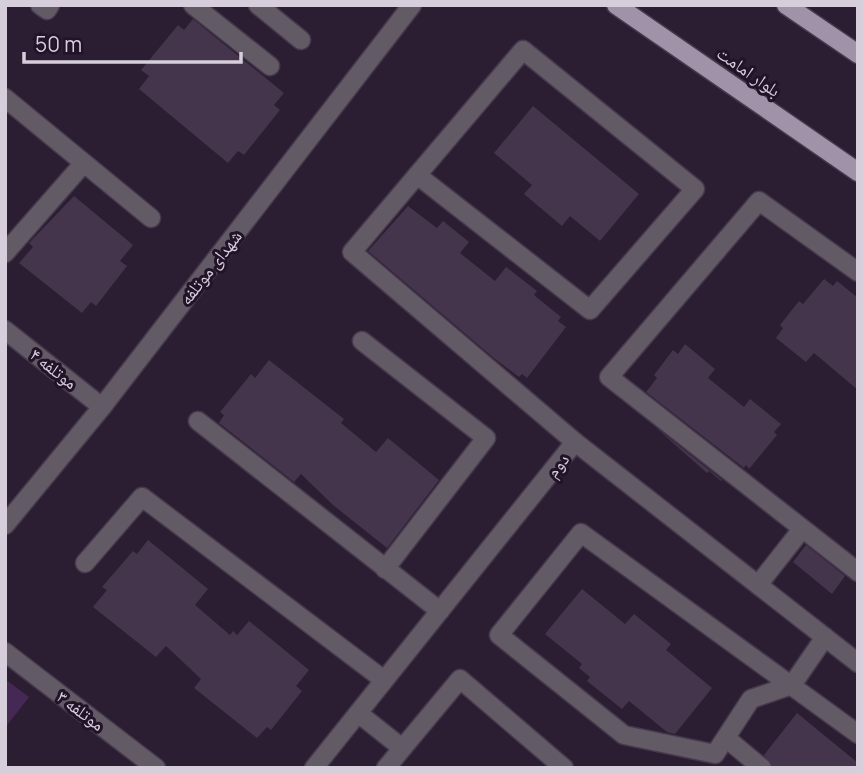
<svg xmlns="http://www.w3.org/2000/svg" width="863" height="773" viewBox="0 0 863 773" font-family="Manrope,'Noto Naskh Arabic',sans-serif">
  <rect width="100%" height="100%" fill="#2b1d32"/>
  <path fill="#452854" d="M5 679 29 697 5 728Z"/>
  <g fill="#44354c">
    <path d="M193 19 284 93 274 105 280 110 244 155 238 151 228 163 139 89 149 76 141 70 178 25 184 30Z"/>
    <path d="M533 106 639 194 600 241 570 216 562 226 524 194 532 185 494 153Z"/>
    <path d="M74 196 133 245 120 261 127 266 96 306 91 302 82 313 19 263 33 247 29 243Z"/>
    <path d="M408 206 437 228 443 221 469 242 460 253 495 281 506 267 537 291 534 295 561 317 558 321 566 327 527 378 522 374 519 377 495 359 368 251Z"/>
    <path d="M824 279 833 286 837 281 858 298V390L814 353 806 362 776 338 783 328 780 325 799 301 803 304Z"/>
    <path d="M685 344 715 369 708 378 744 407 750 399 781 424 774 432 777 435 749 469 746 465 744 468 646 392 657 378 654 375 673 350 678 354Z"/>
    <path d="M269 360 344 419 341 423 376 452 388 438 439 480 387 548 333 505 301 474 294 482 219 423 224 415 220 412 251 374 255 378Z"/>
    <path d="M654 426 722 480 721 481 709 471 707 473Z"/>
    <path d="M148 540 208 589 195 605 230 635 233 631 237 635 249 621 309 670 296 686 302 691 271 730 267 727 257 738 194 688 201 679 166 646 156 657 93 607 107 590 102 587 133 551 137 554Z"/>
    <path d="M806 545 845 576 832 594 793 562Z"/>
    <path d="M582 589 625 624 634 614 671 644 666 650 712 688 675 734 667 732 629 701 622 709 587 681 590 677 579 668 582 664 545 634Z"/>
    <path d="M797 713 858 763V768H773L764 755Z"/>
  </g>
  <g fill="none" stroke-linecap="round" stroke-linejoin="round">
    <defs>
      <g id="minor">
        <path d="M40 5 47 10 50 5"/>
        <path d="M193 5 270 66"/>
        <path d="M258 5 301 40"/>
        <path d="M5 98 151 218"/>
        <path d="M417 175 590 310 695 189 523 50 352 252 575 442 858 663"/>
        <path d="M5 253 83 164"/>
        <path d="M858 272 759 201 609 377 858 572"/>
        <path d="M5 330 102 407"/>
        <path d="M362 341 486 438 385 569"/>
        <path d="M198 421 440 611"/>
        <path d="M5 525 102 407 412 5"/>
        <path d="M85 563 142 497 384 680"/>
        <path d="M758 585 802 529"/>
        <path d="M825 637 792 685 751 699 715 754 624 735 499 635 581 533 858 734"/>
        <path d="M5 652 156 768"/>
        <path d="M358 713 402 748"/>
        <path d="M726 738 762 768"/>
        <path d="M314 768 575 442"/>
        <path d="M386 768 460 679 564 768"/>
      </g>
      <g id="major">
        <path d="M616 5 858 172"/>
        <path d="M786 5 858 54"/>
      </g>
    </defs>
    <use href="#minor" stroke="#47394d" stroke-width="21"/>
    <use href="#major" stroke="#47394d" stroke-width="21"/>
    <use href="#minor" stroke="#625b66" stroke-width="18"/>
    <use href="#major" stroke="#a092a9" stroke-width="18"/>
  </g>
  <g text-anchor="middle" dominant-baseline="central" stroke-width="6" stroke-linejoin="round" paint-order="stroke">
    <g font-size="18" fill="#d7cedc" stroke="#211328">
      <text transform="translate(749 71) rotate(35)">بلوار امامت</text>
      <text transform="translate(210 267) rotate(-52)">شهدای موتلفه</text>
      <text transform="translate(54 368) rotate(38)">موتلفه ۴</text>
      <text transform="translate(557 465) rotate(-51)">دوم</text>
      <text transform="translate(81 710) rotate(37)">موتلفه ۳</text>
    </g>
  </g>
  <rect width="863" height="773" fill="none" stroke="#d7cedc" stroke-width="14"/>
  <path d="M24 52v10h217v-10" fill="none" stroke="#d7cedc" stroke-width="3.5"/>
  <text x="35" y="52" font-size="21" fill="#d7cedc" stroke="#211328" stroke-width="5" paint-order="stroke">50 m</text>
</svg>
